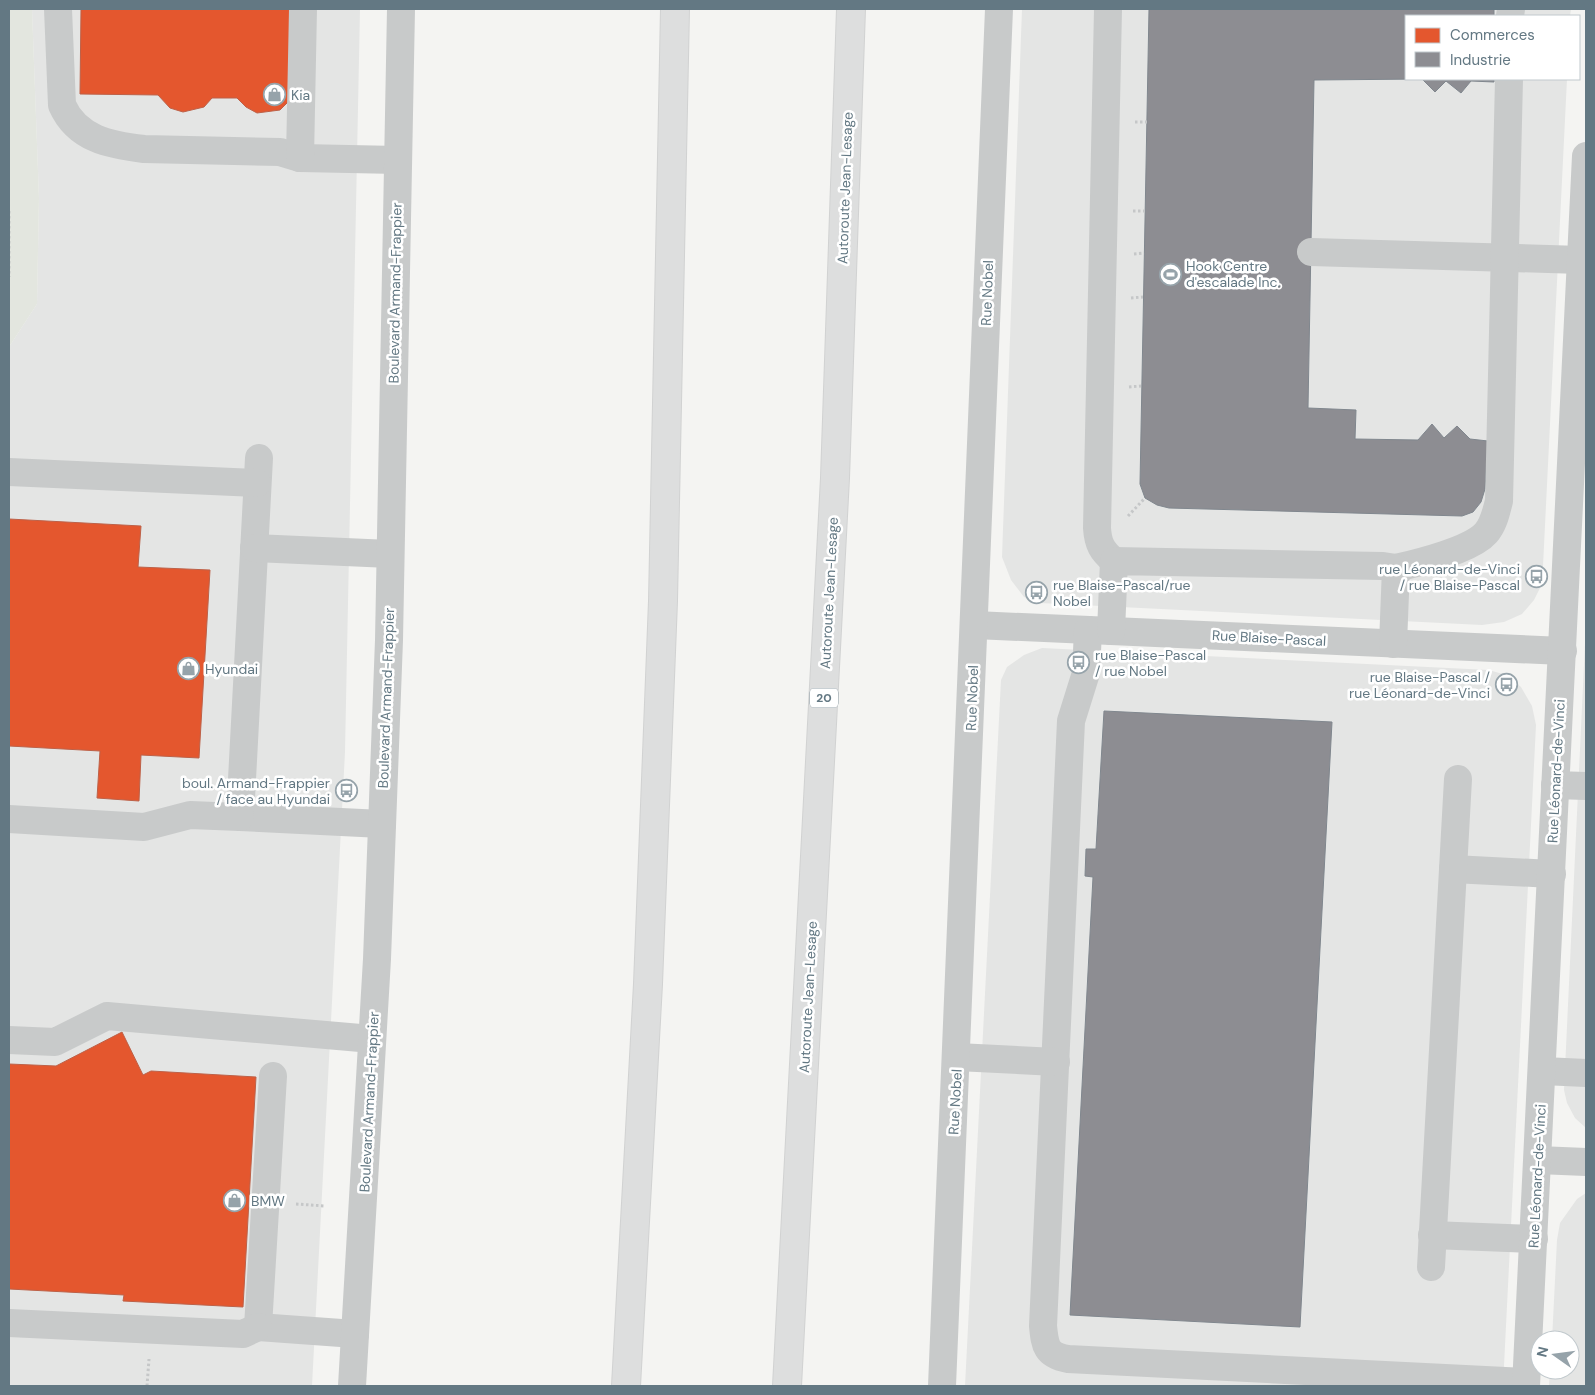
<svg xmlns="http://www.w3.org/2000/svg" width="1595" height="1395" viewBox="0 0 1595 1395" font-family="'DM Sans',sans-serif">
  <rect width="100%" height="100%" fill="#f4f4f2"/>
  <g fill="#e4e5e4">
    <path d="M32 9H360L345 752 312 1386H9V347L37 304 39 198Z"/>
    <path d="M1022 9H1571L1570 16H1406V79H1567L1543 566 1541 586 1534 600 1522 614 1504 622 1482 625 1040 603 1024 597 1011 580 1002 557Z"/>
    <path d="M1586 622V1128L1575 1118 1567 1103 1564 1090Z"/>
    <path d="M1042 648 1489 670 1506 675 1521 687 1532 706 1536 725 1503 1386H965L1001 680 1007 667 1024 655Z"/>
    <path d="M1586 1193V1386H1549L1550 1370H1570V1340H1552L1557 1240 1560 1223 1577 1199Z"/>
  </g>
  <path fill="#e3e6df" d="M9 9H32L39 198 37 304 9 347Z"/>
  <g fill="#e4572e" stroke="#bd6148">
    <path d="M81 9H293L289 101 280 110 257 113 246 107 237 98H212L204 107 183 112 170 108 158 95 80 94Z"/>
    <path d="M9 519 141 526 138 567 210 570 199 758 141 755 139 801 97 798 100 751 9 746Z"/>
    <path d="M122 1032 143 1075 151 1071 256 1077 243 1307 123 1301 124 1295 9 1289V1064L56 1066Z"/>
  </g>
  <g fill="#8d8d92" stroke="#80878e">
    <path d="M1149 9H1494V16H1406V79H1494V82L1471 81 1461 93 1446 81 1435 92 1422 79 1314 80 1308 408 1356 410 1355 439 1418 440 1432 424 1444 438 1457 426 1470 439 1488 441 1485 489 1481 502 1473 512 1462 516 1169 508 1157 505 1145 498 1140 484Z"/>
    <path d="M1104 711 1332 722 1300 1327 1070 1315 1093 877 1085 876 1086 849H1096Z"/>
  </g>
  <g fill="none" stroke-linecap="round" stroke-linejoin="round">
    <defs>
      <g id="highway">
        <path d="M626 1386 648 984 663 601 675 9"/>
        <path d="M787 1386 835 478 851 9"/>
      </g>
    </defs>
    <use href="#highway" stroke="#d1d2d2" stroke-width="30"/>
    <g stroke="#c5c7c8" stroke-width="3" stroke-dasharray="2.5 2.5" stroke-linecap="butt">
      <path d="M1135 122H1147"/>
      <path d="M9 211V277"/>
      <path d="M1133 211H1145"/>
      <path d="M1134 254 1144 253"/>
      <path d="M1131 298 1143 297"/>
      <path d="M1129 387 1141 386"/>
      <path d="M1128 516 1145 498"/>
      <path d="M204 670 219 671"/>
      <path d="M296 1204 325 1206"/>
      <path d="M147 1386 149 1359"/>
    </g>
    <g stroke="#c8caca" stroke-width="28">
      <path d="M58 9 62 105C77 139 110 145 144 149L280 152 300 158 398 160"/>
      <path d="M1108 9 1097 528C1098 544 1102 551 1114 561"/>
      <path d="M1510 16 1511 9"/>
      <path d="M300 158 303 9"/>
      <path d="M1311 252 1581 260"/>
      <path d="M259 458 240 817 382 824"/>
      <path d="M9 472 257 483"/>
      <path d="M254 548 390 554"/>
      <path d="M1396 568C1418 563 1471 550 1486 533 1494 524 1496 512 1499 501L1509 79"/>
      <path d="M975 625 1563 651"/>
      <path d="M1088 630 1086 673 1071 721 1043 1326C1045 1346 1046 1355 1068 1359L1526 1382"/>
      <path d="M1111 631 1114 561 1383 566 1396 568 1393 644"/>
      <path d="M1555 785 1586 786"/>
      <path d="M9 819 144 827 190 815 240 817"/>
      <path d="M1453 869 1552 874"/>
      <path d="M9 1040 55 1042 107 1016 372 1039"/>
      <path d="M957 1057 1056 1062"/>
      <path d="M1543 1071 1586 1073"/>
      <path d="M273 1076 258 1327 355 1334"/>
      <path d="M1538 1160 1586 1162"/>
      <path d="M1432 1235 1534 1239"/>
      <path d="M1431 1267 1458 779"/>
      <path d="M9 1323 243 1334 258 1327"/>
      <path d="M352 1386 377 959 389 640 401 9"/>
      <path d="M942 1386 999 9"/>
      <path d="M1526 1386 1586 156"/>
    </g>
    <use href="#highway" stroke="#dddede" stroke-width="28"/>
  </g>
  <defs>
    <symbol id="shop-ring" viewBox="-11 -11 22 22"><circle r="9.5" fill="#fff" stroke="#96a3aa" stroke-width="1.5"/><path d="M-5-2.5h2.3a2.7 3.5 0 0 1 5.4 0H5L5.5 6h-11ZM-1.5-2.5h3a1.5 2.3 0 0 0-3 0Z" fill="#96a3aa"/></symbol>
    <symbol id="stadium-ring" viewBox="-11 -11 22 22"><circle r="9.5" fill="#fff" stroke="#96a3aa" stroke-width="1.5"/><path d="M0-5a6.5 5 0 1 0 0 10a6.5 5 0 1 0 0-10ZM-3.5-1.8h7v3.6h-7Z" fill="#96a3aa"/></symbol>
    <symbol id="bus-ring" viewBox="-11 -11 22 22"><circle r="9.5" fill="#fff" stroke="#96a3aa" stroke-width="1.5"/><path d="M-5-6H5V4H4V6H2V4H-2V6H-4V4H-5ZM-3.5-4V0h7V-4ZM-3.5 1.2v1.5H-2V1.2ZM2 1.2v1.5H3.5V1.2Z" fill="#96a3aa"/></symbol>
  </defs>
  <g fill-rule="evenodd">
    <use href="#shop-ring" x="262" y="82" width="25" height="25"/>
    <use href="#stadium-ring" x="1158" y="262" width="25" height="25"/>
    <use href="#bus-ring" x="1524" y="564" width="25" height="25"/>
    <use href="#bus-ring" x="1024" y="580" width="25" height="25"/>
    <use href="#bus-ring" x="1066" y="650" width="25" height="25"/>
    <use href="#shop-ring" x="176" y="656" width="25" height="25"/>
    <use href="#bus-ring" x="1494" y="672" width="25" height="25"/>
    <use href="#bus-ring" x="334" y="778" width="25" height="25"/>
    <use href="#shop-ring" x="222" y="1188" width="25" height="25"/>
  </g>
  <g text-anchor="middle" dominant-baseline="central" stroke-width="5" stroke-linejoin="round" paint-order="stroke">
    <rect fill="#fff" stroke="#92a0a8" stroke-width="1" x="810" y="688.5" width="28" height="19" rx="4"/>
    <g font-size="12" font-weight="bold" fill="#637883">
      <text x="824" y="698">20</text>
    </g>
    <g font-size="14" fill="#637883" stroke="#fff" text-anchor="start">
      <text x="291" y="95">Kia</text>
      <text x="1186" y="266">Hook Centre<tspan x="1186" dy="16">d'escalade Inc.</tspan></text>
      <text x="1520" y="569" text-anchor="end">rue Léonard-de-Vinci<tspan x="1520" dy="16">/ rue Blaise-Pascal</tspan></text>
      <text x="1053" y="585">rue Blaise-Pascal/rue<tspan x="1053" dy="16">Nobel</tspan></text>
      <text x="1095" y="655">rue Blaise-Pascal<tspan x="1095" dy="16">/ rue Nobel</tspan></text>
      <text x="205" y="669">Hyundai</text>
      <text x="1490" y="677" text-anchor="end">rue Blaise-Pascal /<tspan x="1490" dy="16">rue Léonard-de-Vinci</tspan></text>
      <text x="330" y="783" text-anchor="end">boul. Armand-Frappier<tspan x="330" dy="16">/ face au Hyundai</tspan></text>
      <text x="251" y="1201">BMW</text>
    </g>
    <g font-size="14" fill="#637883" stroke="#fff">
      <text transform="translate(845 188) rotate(-88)">Autoroute Jean-Lesage</text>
      <text transform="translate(395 293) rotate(-89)">Boulevard Armand-Frappier</text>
      <text transform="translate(987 293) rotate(-88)">Rue Nobel</text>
      <text transform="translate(829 593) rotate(-87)">Autoroute Jean-Lesage</text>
      <text transform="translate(1269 638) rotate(3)">Rue Blaise-Pascal</text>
      <text transform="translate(386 698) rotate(-88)">Boulevard Armand-Frappier</text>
      <text transform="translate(972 698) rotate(-88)">Rue Nobel</text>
      <text transform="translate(1556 771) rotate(-87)">Rue Léonard-de-Vinci</text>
      <text transform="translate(808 997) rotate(-87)">Autoroute Jean-Lesage</text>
      <text transform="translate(369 1102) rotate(-87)">Boulevard Armand-Frappier</text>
      <text transform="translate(955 1102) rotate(-87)">Rue Nobel</text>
      <text transform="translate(1537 1176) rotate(-87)">Rue Léonard-de-Vinci</text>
    </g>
  </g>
  <rect width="1595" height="1395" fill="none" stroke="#637883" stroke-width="20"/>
  <rect x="1405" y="15" width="175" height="65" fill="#ffffff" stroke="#c1c9cd"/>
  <rect x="1415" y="28" width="25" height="15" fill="#e4572e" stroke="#c1c9cd"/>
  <text x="1450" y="40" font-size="15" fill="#637883">Commerces</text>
  <rect x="1415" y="52" width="25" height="15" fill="#8d8d92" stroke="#c1c9cd"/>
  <text x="1450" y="65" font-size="15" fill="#637883">Industrie</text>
  <g transform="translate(1555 1355) rotate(284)"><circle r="24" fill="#ffffff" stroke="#c1c9cd"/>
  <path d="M0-4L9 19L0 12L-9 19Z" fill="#96a3aa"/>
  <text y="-8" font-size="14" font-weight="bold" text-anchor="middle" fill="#637883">N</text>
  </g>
</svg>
